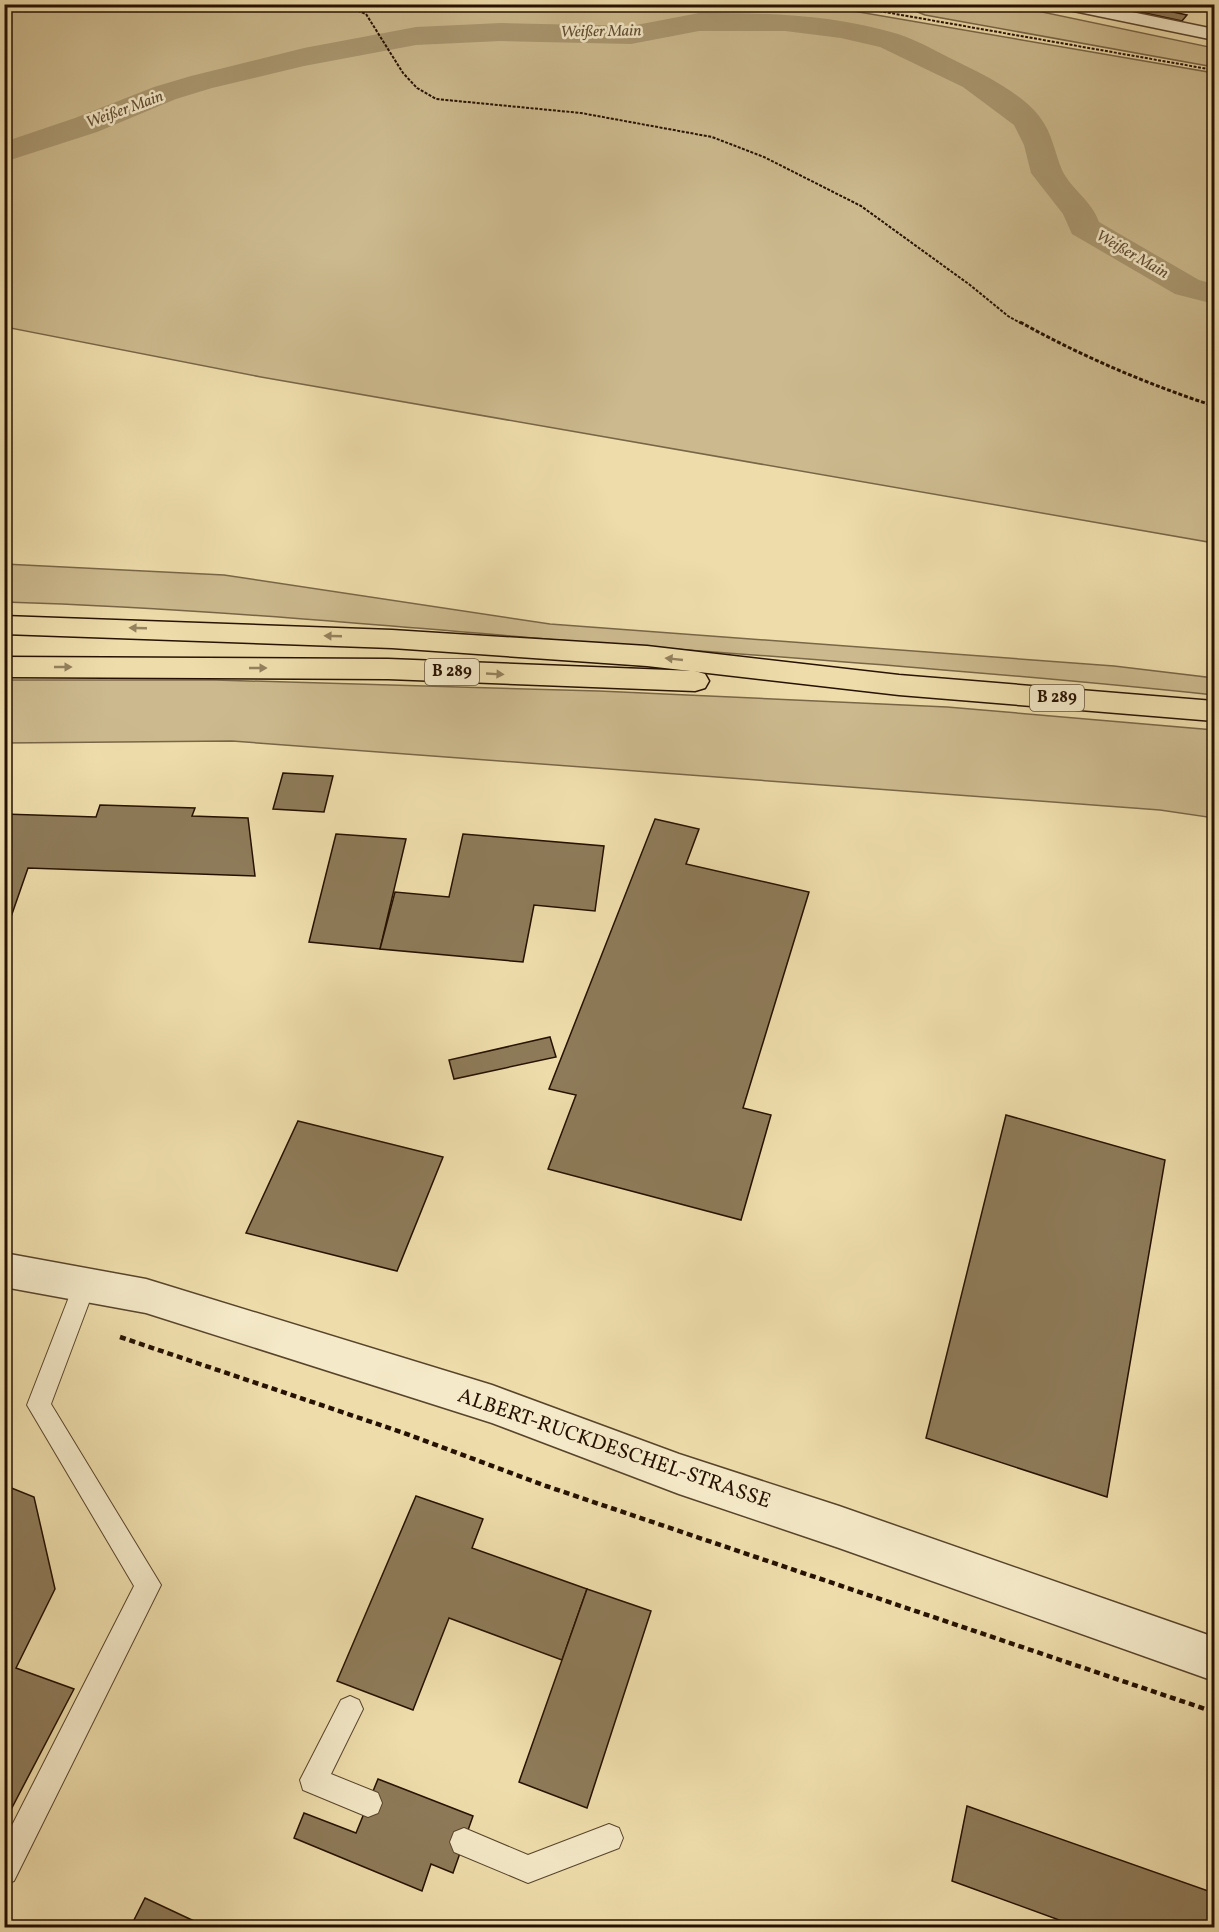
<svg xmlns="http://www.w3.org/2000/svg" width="1219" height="1932" viewBox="0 0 1219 1932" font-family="Vollkorn,serif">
  <rect width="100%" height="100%" fill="#eeddab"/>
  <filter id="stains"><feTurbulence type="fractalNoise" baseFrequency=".00333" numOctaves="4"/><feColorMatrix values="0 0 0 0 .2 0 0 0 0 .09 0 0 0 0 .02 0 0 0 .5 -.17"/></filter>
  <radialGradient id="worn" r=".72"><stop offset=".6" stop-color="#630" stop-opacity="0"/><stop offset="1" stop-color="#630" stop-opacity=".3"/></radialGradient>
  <g fill="#ccba8e" stroke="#796647" stroke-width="1.5">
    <path d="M1004 4 1214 48V67L925 15 900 5Z"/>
    <path d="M4 5H818L1214 73V543L261 377 5 327Z"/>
    <path d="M4 564 224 575 550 624 1114 666 1214 678V695C1004 673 793 658 582 642 390 626 198 608 5 602Z"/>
    <path d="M4 680H215L599 691 947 707 1214 730V818L1160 810 232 741 5 743Z"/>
  </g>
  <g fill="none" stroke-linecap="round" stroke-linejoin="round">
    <path fill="#aa9871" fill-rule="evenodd" d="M699 13C769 13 830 14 898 34 920 41 943 55 964 65 987 76 1023 95 1039 116 1053 134 1054 151 1062 170 1071 189 1092 201 1099 222L1199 280 1214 284V304L1175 294 1072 234 1063 214 1031 173 1024 145 1014 125 963 87 880 47 841 38 785 31H699L631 44 501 41 416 45 304 66 212 88 176 99 97 132 4 162V142L75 118 154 87 191 76 304 48 416 27 501 23 631 26Z"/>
  </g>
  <g fill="#8e7b59" stroke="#261100" stroke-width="1.5">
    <path d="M1124 4H1139L1150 7 1145 13 1121 8Z"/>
    <path d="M1150 7 1187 15 1182 21 1145 13Z"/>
    <path d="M283 773 333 776 324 812 273 809Z"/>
    <path d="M100 805 195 808 192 816 248 818 255 876 28 868 4 937V814L96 817Z"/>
    <path d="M655 819 699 829 686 864 809 892 743 1108 771 1115 741 1220 548 1169 576 1095 549 1089Z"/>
    <path d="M336 834 406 839 380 949 309 942Z"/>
    <path d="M463 834 604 846 595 911 534 905 523 962 380 949 395 892 449 897Z"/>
    <path d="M550 1037 556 1057 454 1079 449 1060Z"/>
    <path d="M1006 1115 1165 1160 1107 1497 926 1438Z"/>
    <path d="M298 1121 443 1157 397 1271 246 1233Z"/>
    <path d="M4 1485 34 1497 55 1589 16 1668 74 1689 4 1823Z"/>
    <path d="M416 1496 483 1519 472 1548 587 1589 562 1660 449 1618 413 1710 337 1681Z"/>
    <path d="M587 1589 651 1611 587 1808 519 1782Z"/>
    <path d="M378 1779 473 1816 453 1873 431 1864 422 1891 294 1838 304 1813 356 1833Z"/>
    <path d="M967 1806 1214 1893V1928H1081L952 1881Z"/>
    <path d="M145 1898 209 1928H130Z"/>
  </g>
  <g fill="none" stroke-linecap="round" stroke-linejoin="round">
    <defs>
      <g id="service">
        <path d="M85 1274 93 1277 96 1284 51 1404 161 1585 14 1881 4 1885V1841L134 1586 27 1405 74 1284 77 1277Z"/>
        <path d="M350 1696 359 1700 363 1709 331 1774 378 1793 382 1803 378 1813 368 1817 303 1790 300 1780 341 1700Z"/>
        <path d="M609 1824 619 1828 623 1838 619 1848 528 1883 454 1852 450 1842 454 1832 464 1828 528 1855Z"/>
      </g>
      <g id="minor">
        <path d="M1055 4H1093L1214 29V40L1064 9Z"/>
        <path d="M4 1253 146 1279 492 1385 679 1454 839 1506 1214 1637V1681L839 1548 679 1494 492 1423 146 1313 4 1287Z"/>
      </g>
      <g id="trunk">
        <path d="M4 616 392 630 647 646 899 675 1214 701V721L899 695 647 666 392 648 4 634Z"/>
        <path d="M4 657 388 659 695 671 705 674 709 681 705 688 695 691 388 679 4 677Z"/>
      </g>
    </defs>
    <use href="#service" stroke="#58442b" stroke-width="2"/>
    <use href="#minor" stroke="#58442b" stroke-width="3"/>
    <use href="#trunk" stroke="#261100" stroke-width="3"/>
    <g stroke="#261100" stroke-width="2" stroke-dasharray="3 1.5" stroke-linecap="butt">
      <path d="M341 4 366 14 403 73 417 88 436 99 581 113 712 137 764 157 861 206 970 285 1008 316 1022 324"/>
      <path d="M839 4 1214 70"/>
    </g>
    <path stroke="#261100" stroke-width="3" stroke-dasharray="4 2" stroke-linecap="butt" d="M1020 322C1081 356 1147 384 1214 406"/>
    <path stroke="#261100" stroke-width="4.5" stroke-dasharray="6 4" stroke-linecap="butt" d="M120 1337 404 1433 546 1486 1214 1712"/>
    <use href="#service" fill="#f4e9c8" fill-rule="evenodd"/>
    <use href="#minor" fill="#f4e9c8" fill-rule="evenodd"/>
    <use href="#trunk" fill="#eeddab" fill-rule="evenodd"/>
  </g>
  <defs><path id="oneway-solid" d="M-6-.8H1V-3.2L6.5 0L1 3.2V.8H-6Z" transform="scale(1.5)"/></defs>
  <g fill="#94815e">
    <use href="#oneway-solid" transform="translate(138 628) rotate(-178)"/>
    <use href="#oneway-solid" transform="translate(333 636) rotate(-178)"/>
    <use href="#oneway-solid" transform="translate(674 659) rotate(-174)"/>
    <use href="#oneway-solid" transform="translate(63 667)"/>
    <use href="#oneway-solid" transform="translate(258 668)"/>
    <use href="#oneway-solid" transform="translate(495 674) rotate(3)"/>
  </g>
  <g text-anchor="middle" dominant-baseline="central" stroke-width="5" stroke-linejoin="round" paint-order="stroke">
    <g font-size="16" font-style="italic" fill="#614e33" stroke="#f4e9c8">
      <text transform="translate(601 32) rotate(-1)">Weißer Main</text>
      <text transform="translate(125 110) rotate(-20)">Weißer Main</text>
      <text transform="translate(1132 255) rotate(30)">Weißer Main</text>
    </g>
    <g fill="#f4e9c8" stroke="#64523c" stroke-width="1.5">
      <rect x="425" y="659" width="54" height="26" rx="4.5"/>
      <rect x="1030" y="685" width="54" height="26" rx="4.5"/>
    </g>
    <g font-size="16" font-weight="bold" fill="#261100">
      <text x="452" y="672">B 289</text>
      <text x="1057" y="698">B 289</text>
    </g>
    <g font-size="21" fill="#261100" stroke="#f4e9c8">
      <text transform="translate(614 1449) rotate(19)">ALBERT-RUCKDESCHEL-STRASSE</text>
    </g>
  </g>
  <rect width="1219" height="1932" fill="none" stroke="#eeddab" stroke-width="24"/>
  <rect x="6" y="6" width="1207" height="1920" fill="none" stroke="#261100" stroke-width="3"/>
  <rect x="12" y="12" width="1195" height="1908" fill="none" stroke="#261100" stroke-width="1.5"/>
  <rect width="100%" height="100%" filter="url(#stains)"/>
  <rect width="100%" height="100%" fill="url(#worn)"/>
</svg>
